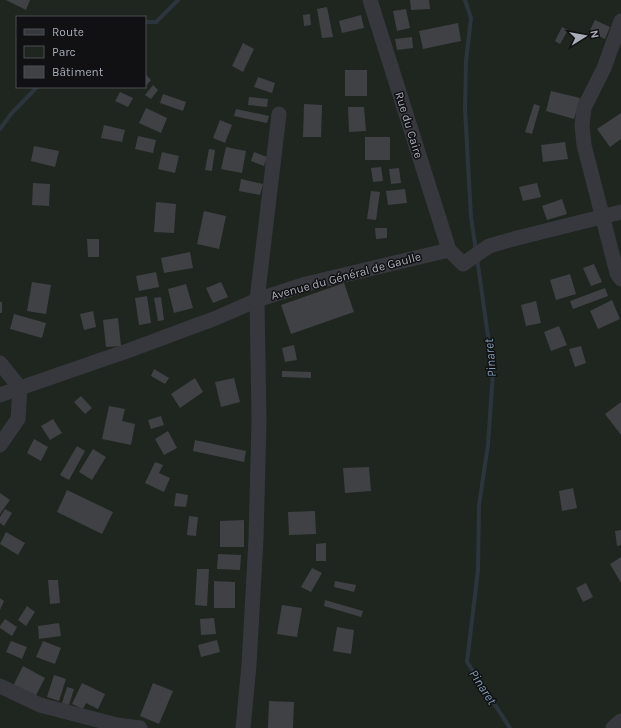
<svg xmlns="http://www.w3.org/2000/svg" width="621" height="728" viewBox="0 0 621 728" font-family="Karla,sans-serif">
  <rect width="100%" height="100%" fill="#161618"/>
  <path fill="#1e261f" fill-rule="evenodd" d="M0 0H621V728H0ZM17 17H145V87H17Z"/>
  <g fill="none" stroke-linecap="round" stroke-linejoin="round">
    <g stroke="#2c353c" stroke-width="4">
      <path d="M465 0 471 18 466 61 465 109 471 217 476 251"/>
      <path d="M145 22H156L178 0"/>
      <path d="M0 129 11 114 37 87"/>
      <path d="M477 258 493 372 488 445 479 505 478 570 467 662 510 728"/>
    </g>
  </g>
  <g fill="#404145">
    <path d="M6 0H30L26 10Z"/>
    <path d="M410 0H429L430 9 411 10Z"/>
    <path d="M327 7 333 37 322 38 317 9Z"/>
    <path d="M406 9 410 28 397 31 393 11Z"/>
    <path d="M310 14 311 25 304 26 303 15Z"/>
    <path d="M361 15 364 28 342 33 339 21Z"/>
    <path d="M595 20 610 27 605 39 589 32Z"/>
    <path d="M458 23 461 41 423 49 419 31Z"/>
    <path d="M562 27 568 30 560 44 555 41Z"/>
    <path d="M412 37 413 48 397 50 395 39Z"/>
    <path d="M243 43 254 49 243 72 232 66Z"/>
    <rect x="345" y="70" width="22" height="26"/>
    <path d="M145 74 151 80 145 87Z"/>
    <path d="M258 77 275 83 272 93 254 87Z"/>
    <path d="M153 85 158 90 151 99 145 95Z"/>
    <path d="M551 91 580 98 574 119 546 111Z"/>
    <path d="M120 92 133 98 128 107 115 101Z"/>
    <path d="M163 94 186 102 183 111 160 103Z"/>
    <path d="M249 97 268 99 267 107 248 105Z"/>
    <path d="M304 104 322 105 321 137H303Z"/>
    <path d="M534 104 540 106 532 134 525 132Z"/>
    <path d="M348 107H364L366 131 349 132Z"/>
    <path d="M146 108 167 118 161 133 139 123Z"/>
    <path d="M236 109 269 116 267 123 234 116Z"/>
    <path d="M621 113V139L610 147 597 129Z"/>
    <path d="M220 120 232 125 225 143 213 138Z"/>
    <path d="M104 125 125 130 122 142 101 138Z"/>
    <path d="M138 136 156 140 153 153 135 149Z"/>
    <rect x="365" y="137" width="25" height="23"/>
    <path d="M565 142 568 159 543 162 541 145Z"/>
    <path d="M34 146 59 151 55 167 31 161Z"/>
    <path d="M226 147 246 151 242 173 221 169Z"/>
    <path d="M209 149 215 150 212 171 205 170Z"/>
    <path d="M162 152 179 156 175 173 158 169Z"/>
    <path d="M254 152 267 157 264 166 251 161Z"/>
    <path d="M381 167 383 181 373 182 371 168Z"/>
    <path d="M399 168 401 183 391 184 389 169Z"/>
    <path d="M241 179 263 184 260 195 239 191Z"/>
    <path d="M33 183 50 184 49 206 32 205Z"/>
    <path d="M537 183 541 197 523 201 519 187Z"/>
    <path d="M405 189 407 203 388 205 386 191Z"/>
    <path d="M371 191 380 192 376 220 367 219Z"/>
    <path d="M562 199 567 214 547 220 542 206Z"/>
    <path d="M156 202 176 204 174 233 154 232Z"/>
    <path d="M204 211 226 216 219 249 197 244Z"/>
    <path d="M375 228H387V238L376 239Z"/>
    <path d="M87 239H99V257H88Z"/>
    <path d="M190 252 193 268 164 273 161 258Z"/>
    <path d="M594 264 602 282 591 286 583 268Z"/>
    <path d="M156 272 159 287 139 291 136 276Z"/>
    <path d="M570 274 576 294 556 300 550 280Z"/>
    <path d="M32 282 51 285 46 314 27 311Z"/>
    <path d="M221 282 228 297 213 303 206 288Z"/>
    <path d="M344 283 354 312 291 334 281 305Z"/>
    <path d="M186 284 193 308 174 313 168 289Z"/>
    <path d="M605 288 608 296 573 309 570 301Z"/>
    <path d="M147 296 151 323 139 325 135 298Z"/>
    <path d="M161 297 164 320 158 321 154 298Z"/>
    <path d="M612 300 620 319 598 329 590 311Z"/>
    <path d="M536 301 541 323 526 326 521 305Z"/>
    <rect x="0" y="302" width="2" height="11"/>
    <path d="M93 311 96 327 84 330 80 314Z"/>
    <path d="M14 314 46 323 42 338 10 329Z"/>
    <path d="M118 318 121 346 106 347 103 320Z"/>
    <path d="M559 326 567 345 551 351 544 332Z"/>
    <path d="M294 345 297 360 285 362 282 348Z"/>
    <path d="M581 346 586 363 575 367 569 349Z"/>
    <path d="M154 369 169 378 165 384 151 376Z"/>
    <path d="M282 371 311 372V378L282 377Z"/>
    <path d="M195 378 203 392 180 408 171 394Z"/>
    <path d="M234 378 240 402 221 407 215 382Z"/>
    <path d="M81 396 92 408 85 414 74 402Z"/>
    <path d="M621 402V435L605 414Z"/>
    <path d="M109 406 125 409 122 421 135 424 131 445 102 439Z"/>
    <path d="M161 416 164 425 151 429 148 420Z"/>
    <path d="M53 419 62 433 50 440 41 426Z"/>
    <path d="M168 431 177 448 164 455 155 439Z"/>
    <path d="M34 439 48 447 41 461 27 453Z"/>
    <path d="M195 440 246 451 244 462 193 451Z"/>
    <path d="M77 446 85 451 69 480 60 475Z"/>
    <path d="M93 449 106 457 92 480 79 472Z"/>
    <path d="M155 462 163 465 159 473 170 478 164 492 145 483Z"/>
    <path d="M369 467 371 491 345 493 343 468Z"/>
    <path d="M573 488 577 508 562 511 559 491Z"/>
    <path d="M67 490 113 512 102 534 57 512Z"/>
    <path d="M0 493 10 500 0 514Z"/>
    <path d="M176 493 188 495 186 507 174 506Z"/>
    <path d="M5 509 12 513 4 526 0 523V517Z"/>
    <path d="M315 511 316 534 289 535 288 512Z"/>
    <path d="M189 516 198 517 196 536 187 535Z"/>
    <path d="M244 520V547H220V521Z"/>
    <path d="M621 530V545L617 546 615 531Z"/>
    <path d="M6 532 25 543 18 555 0 544Z"/>
    <path d="M326 543V561H316V544Z"/>
    <path d="M218 554 241 555 240 570 217 569Z"/>
    <path d="M621 557V583L610 564Z"/>
    <path d="M312 568 322 573 311 592 301 587Z"/>
    <path d="M197 569H209L207 606 195 605Z"/>
    <path d="M48 580H58L60 603 50 604Z"/>
    <path d="M214 581 235 582V608H214Z"/>
    <path d="M335 581 356 585 354 592 334 587Z"/>
    <path d="M586 583 593 597 583 602 576 588Z"/>
    <path d="M0 598 4 601 0 610Z"/>
    <path d="M325 600 363 611 361 617 324 606Z"/>
    <path d="M282 605 302 608 297 637 277 634Z"/>
    <path d="M27 606 35 612 26 626 18 620Z"/>
    <path d="M214 618 216 634 201 635 200 619Z"/>
    <path d="M5 619 17 627 12 636 0 628V626Z"/>
    <path d="M59 623 61 636 39 639 38 626Z"/>
    <path d="M337 627 354 630 351 654 333 651Z"/>
    <path d="M217 640 220 652 201 657 198 645Z"/>
    <path d="M11 641 27 647 22 659 6 652Z"/>
    <path d="M43 641 61 648 55 664 36 657Z"/>
    <path d="M23 666 45 678 34 699 12 688Z"/>
    <path d="M54 675 66 679 59 701 47 697Z"/>
    <path d="M82 683 105 694 98 709 86 703 83 709 72 704Z"/>
    <path d="M153 683 173 691 159 724 140 716Z"/>
    <path d="M67 687 74 689 69 705 62 703Z"/>
    <path d="M269 701 294 702 293 728H268Z"/>
  </g>
  <g fill="none" stroke-linecap="round" stroke-linejoin="round">
    <g stroke="#37383d" stroke-width="15">
      <path d="M370 0 449 250"/>
      <path d="M621 21 604 68 584 108 582 125 584 145 617 273 621 279"/>
      <path d="M0 363 20 388 18 419 0 445"/>
      <path d="M0 395 130 350 216 318 257 300 306 284 449 250 463 264 489 246 517 238 621 212"/>
      <path d="M0 686 40 705 117 725 140 728"/>
      <path d="M243 728 249 665 256 539 259 420 257 300 279 114"/>
      <path d="M613 728 621 721"/>
    </g>
  </g>
  <g text-anchor="middle" dominant-baseline="central" stroke-width="3" stroke-linejoin="round" paint-order="stroke">
    <g font-size="12" fill="#a8adb8" stroke="#111113">
      <text transform="translate(409 125) rotate(73)">Rue du Caire</text>
      <text transform="translate(346 276) rotate(-15)">Avenue du Général de Gaulle</text>
    </g>
    <g font-size="13" font-style="italic" fill="#7f9bb3" stroke="#111113">
      <text transform="translate(490 358) rotate(-95)">Pinaret</text>
      <text transform="translate(483 687) rotate(57)">Pinaret</text>
    </g>
  </g>
  <rect x="16" y="16" width="130" height="72" fill="#111113" stroke="#4d4f55"/>
  <rect x="24" y="29" width="20" height="6" fill="#37383d" stroke="#4d4f55"/>
  <text x="52" y="36" font-size="12" fill="#a8adb8">Route</text>
  <rect x="24" y="46" width="20" height="12" fill="#1e261f" stroke="#4d4f55"/>
  <text x="52" y="56" font-size="12" fill="#a8adb8">Parc</text>
  <rect x="24" y="66" width="20" height="12" fill="#404145" stroke="#4d4f55"/>
  <text x="52" y="76" font-size="12" fill="#a8adb8">Bâtiment</text>
  <g transform="translate(585 36) rotate(79)" stroke="#111113" stroke-width="3" paint-order="stroke">
  <path d="M0-3L7 15L0 10L-7 15Z" fill="#a8adb8"/>
  <text y="-6" font-size="11" font-weight="bold" text-anchor="middle" fill="#a8adb8">N</text>
  </g>
</svg>
